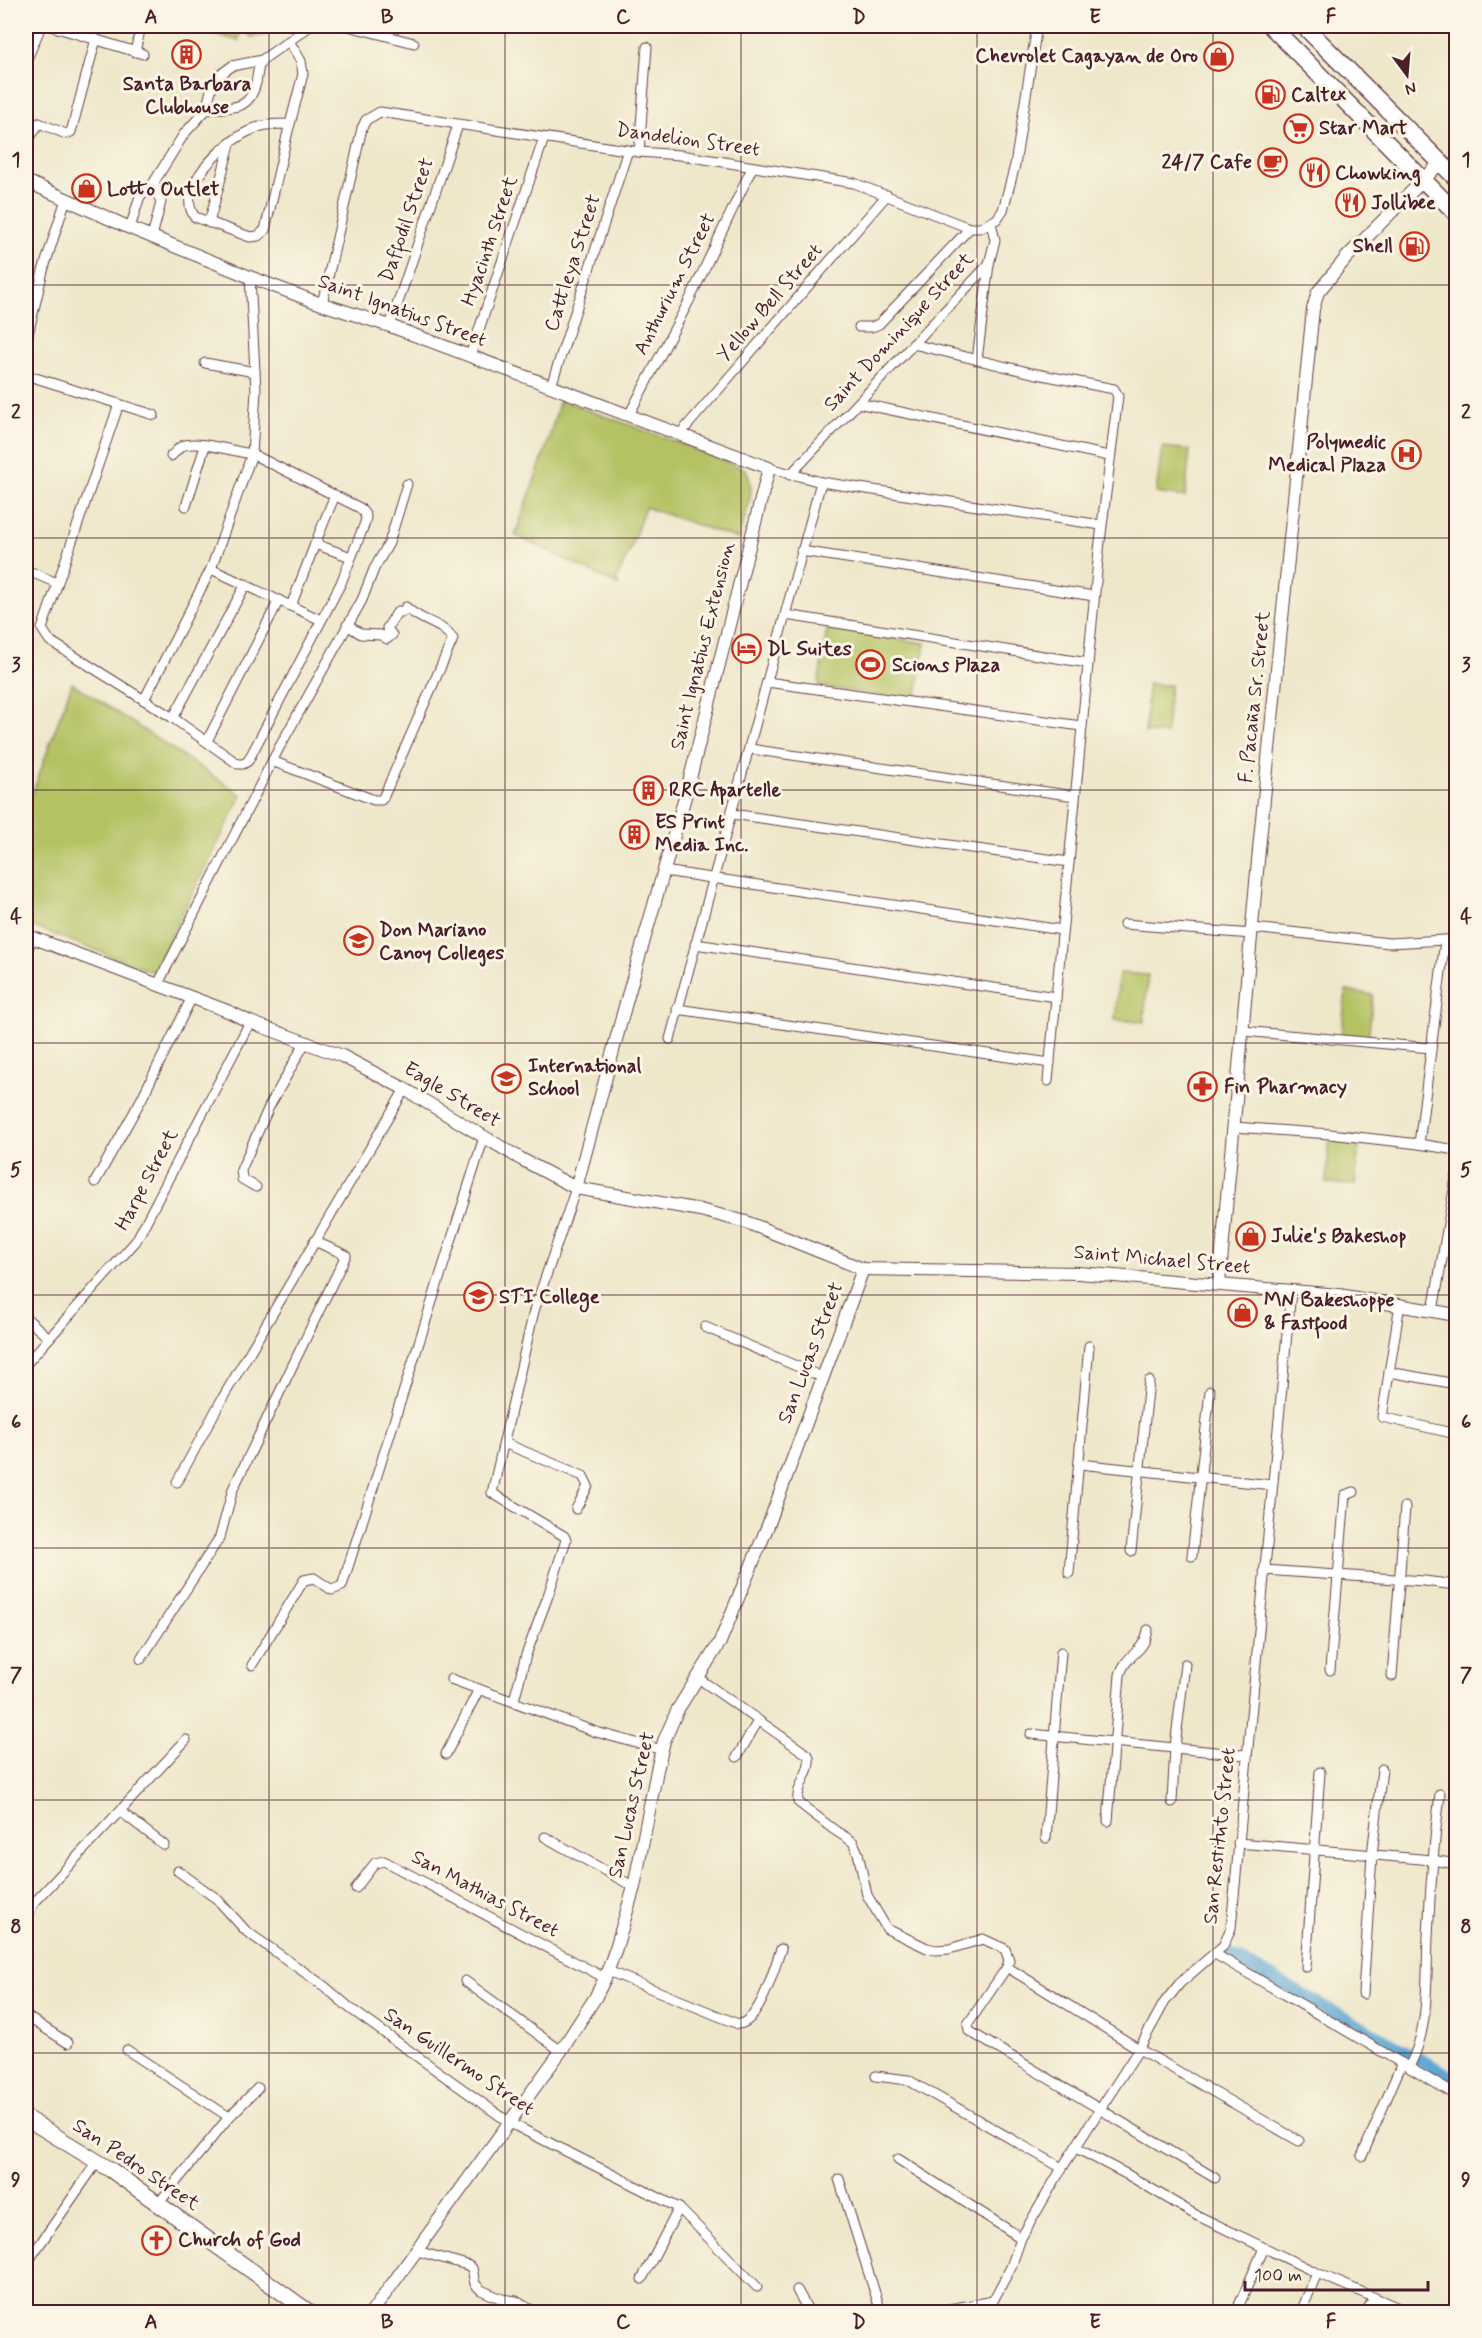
<svg xmlns="http://www.w3.org/2000/svg" width="1482" height="2338" viewBox="0 0 1482 2338" font-family="Mynerve,sans-serif">
  <rect width="100%" height="100%" fill="#fcf5e5"/>
  <filter id="ink" filterUnits="userSpaceOnUse"><feTurbulence type="fractalNoise" baseFrequency=".0167" numOctaves="2"/><feDisplacementMap in="SourceGraphic" scale="12" xChannelSelector="R" yChannelSelector="G"/><feConvolveMatrix kernelMatrix="1 2 1 2 8 2 1 2 1" color-interpolation-filters="sRGB"/></filter>
  <filter id="wash" filterUnits="userSpaceOnUse"><feTurbulence type="fractalNoise" baseFrequency=".008" numOctaves="4" result="noise"/><feDisplacementMap in="SourceGraphic" scale="24" xChannelSelector="R" yChannelSelector="G"/><feGaussianBlur stdDeviation="1.35" result="paint"/><feColorMatrix in="noise" values="0 0 0 0 0 0 0 0 0 0 0 0 0 0 0 0 0 1.4 0 .05"/><feComposite in="paint" operator="in"/></filter>
  <g filter="url(#wash)">
    <rect width="100%" height="100%" fill="#eee7ca"/>
    <g fill="#b4c264" stroke="#7f7048" stroke-width="1.5">
      <path d="M177 26H242L238 40Z"/>
      <path d="M247 26H273L265 35 252 37 245 33Z"/>
      <path d="M560 400 668 439 745 469C759 489 744 518 738 539L645 507 630 550 617 578 618 585 515 535 547 445Z"/>
      <path d="M1162 447 1190 450 1185 497 1156 493Z"/>
      <path d="M827 629 925 643 916 701 818 686Z"/>
      <path d="M72 683 242 795 153 972 26 924V811Z"/>
      <path d="M1148 684 1170 685 1166 734 1145 733Z"/>
      <path d="M1119 973 1148 975 1144 1022 1115 1020Z"/>
      <path d="M1346 991 1373 995 1368 1039 1341 1036Z"/>
      <path d="M1330 1134 1360 1137 1355 1185 1326 1183Z"/>
    </g>
    <g fill="none" stroke-linecap="round" stroke-linejoin="round">
      <path stroke="#5aa6d3" stroke-width="14" d="M1231 1956 1456 2080"/>
    </g>
  </g>
  <g filter="url(#ink)">
    <g fill="none" stroke-linecap="round" stroke-linejoin="round">
      <defs>
        <g id="minor">
          <path d="M51 26 143 54"/>
          <path d="M348 26 414 43"/>
          <path d="M289 41 301 61 303 74 290 124 289 127 265 230 258 236 250 237 195 217C173 189 225 142 249 131 262 124 275 124 290 124"/>
          <path d="M135 52 141 26"/>
          <path d="M26 62 41 26"/>
          <path d="M206 110C228 105 248 115 256 83 258 75 257 67 262 60"/>
          <path d="M26 140 28 141 39 123 66 134 71 132 96 39"/>
          <path d="M639 152 647 47"/>
          <path d="M209 223 230 144"/>
          <path d="M130 228 140 196 151 187 184 134 206 110 212 86 220 75 232 66 262 60 310 26"/>
          <path d="M152 237 161 202 155 189V183"/>
          <path d="M322 304 362 128 366 120 380 112 639 152 680 155 854 183 964 226 970 228H980L997 219 1003 210 1015 165 1037 26"/>
          <path d="M390 326 458 125"/>
          <path d="M859 327H872L879 324 970 228"/>
          <path d="M26 343 43 271 66 199"/>
          <path d="M913 344 1032 373 1114 389 1118 396 1099 550 1048 1081"/>
          <path d="M470 356 544 138"/>
          <path d="M977 360 989 264"/>
          <path d="M205 363 255 372"/>
          <path d="M26 375 154 415"/>
          <path d="M551 386 628 150"/>
          <path d="M858 403 1109 456"/>
          <path d="M119 404 42 629 50 641 173 718 238 764H243L248 761 341 583 365 523 366 516 360 508 252 454 256 391 250 277"/>
          <path d="M629 415 689 301 752 168"/>
          <path d="M680 434 887 195"/>
          <path d="M171 456C175 453 178 448 182 446 196 439 235 452 252 454L211 569 321 620"/>
          <path d="M769 468 821 482 1101 525"/>
          <path d="M790 475 989 264 995 240 991 223"/>
          <path d="M186 506 205 446"/>
          <path d="M315 544 335 495"/>
          <path d="M801 551 1094 596"/>
          <path d="M26 570 57 583"/>
          <path d="M291 606 315 544 351 557"/>
          <path d="M786 615 1088 663"/>
          <path d="M767 682 1081 726"/>
          <path d="M144 700 211 569"/>
          <path d="M173 718 246 584"/>
          <path d="M207 741 279 600"/>
          <path d="M750 749 1075 796"/>
          <path d="M272 761 374 800H381L383 798 453 639C440 621 420 622 406 607L403 612 398 611 387 628 392 635 387 639 381 635 361 634 347 625"/>
          <path d="M732 814 1069 862"/>
          <path d="M664 871 1062 930"/>
          <path d="M1124 924 1252 934"/>
          <path d="M1253 928 1389 943 1445 940 1456 942"/>
          <path d="M695 944 1056 997"/>
          <path d="M26 952 33 938"/>
          <path d="M158 984 279 748 362 600 374 569 389 543 407 484"/>
          <path d="M677 1009 1050 1063"/>
          <path d="M1243 1031 1431 1048"/>
          <path d="M670 1039 821 482"/>
          <path d="M1234 1127 1330 1134 1419 1144 1445 940"/>
          <path d="M1419 1144 1456 1150"/>
          <path d="M95 1182 141 1100 192 997"/>
          <path d="M256 1187 242 1179 241 1170 269 1107 306 1041"/>
          <path d="M1400 1304 1382 1417 1456 1434"/>
          <path d="M1433 1311 1456 1178"/>
          <path d="M26 1318 49 1338"/>
          <path d="M705 1327 822 1377"/>
          <path d="M26 1364 136 1241 250 1022"/>
          <path d="M1389 1372 1456 1384"/>
          <path d="M504 1443 583 1476 588 1486 576 1509"/>
          <path d="M1080 1464 1272 1485"/>
          <path d="M177 1482 222 1399 405 1089"/>
          <path d="M1131 1551 1149 1381"/>
          <path d="M1192 1556 1210 1391"/>
          <path d="M1264 1570 1424 1581 1456 1585"/>
          <path d="M1069 1573 1089 1346"/>
          <path d="M141 1659 220 1537 233 1489 346 1255 314 1241"/>
          <path d="M252 1665 304 1580 314 1578 332 1590 342 1586 484 1137"/>
          <path d="M1330 1670 1345 1495 1354 1492"/>
          <path d="M1392 1676 1405 1507"/>
          <path d="M698 1678 808 1755C814 1769 795 1786 798 1802L833 1829 853 1842 858 1853 867 1895 887 1929 927 1948 936 1950 949 1949 983 1939 1005 1949 1009 1960 1007 1967 968 2024 969 2031 1215 2178"/>
          <path d="M451 1679 596 1732 662 1750"/>
          <path d="M514 1700 526 1655 548 1596 566 1540 564 1536 492 1493 534 1311 576 1188"/>
          <path d="M1031 1734 1246 1755"/>
          <path d="M446 1754 479 1689"/>
          <path d="M737 1757 758 1721"/>
          <path d="M1172 1802 1175 1747 1185 1664"/>
          <path d="M120 1811 164 1845"/>
          <path d="M1108 1821 1120 1675C1126 1653 1144 1654 1148 1630"/>
          <path d="M545 1837 634 1887"/>
          <path d="M1046 1838 1061 1652"/>
          <path d="M1238 1843 1432 1860 1456 1864"/>
          <path d="M178 1871 217 1899 246 1931 324 1986 351 2009 510 2123 679 2208 757 2287"/>
          <path d="M356 1888 375 1863 384 1861 605 1978"/>
          <path d="M26 1919 34 1903 186 1740"/>
          <path d="M1215 1954 1456 2095"/>
          <path d="M1007 1967 1139 2049 1299 2141"/>
          <path d="M1306 1967 1320 1772"/>
          <path d="M608 1971 738 2024C760 2023 774 1968 781 1949"/>
          <path d="M465 1981 561 2051"/>
          <path d="M1363 1994 1372 1855 1382 1769"/>
          <path d="M26 2016 68 2043"/>
          <path d="M127 2050 229 2117"/>
          <path d="M1409 2067C1430 2028 1426 1980 1428 1937 1430 1889 1434 1842 1440 1794"/>
          <path d="M876 2076 908 2080 1062 2168"/>
          <path d="M1076 2148 1128 2175 1194 2214 1317 2273 1408 2312"/>
          <path d="M1362 2156 1402 2063"/>
          <path d="M898 2159 1021 2238"/>
          <path d="M839 2179 881 2312"/>
          <path d="M158 2204 229 2117 258 2088"/>
          <path d="M417 2251 467 2265 472 2268 475 2284 481 2290 502 2299 516 2301 535 2312"/>
          <path d="M26 2264 98 2161"/>
          <path d="M642 2279 679 2208"/>
          <path d="M797 2290 809 2312"/>
          <path d="M933 2312 993 2301"/>
          <path d="M987 2312 1011 2267 1021 2238 1062 2168 1139 2049 1164 2003 1180 1983 1223 1946 1231 1928 1291 1291"/>
          <path d="M1236 2312 1264 2248"/>
          <path d="M1301 2312 1317 2273"/>
          <path d="M1366 2312 1374 2298"/>
        </g>
        <g id="tertiary">
          <path d="M26 181 130 228 250 277 313 301 390 326 769 468 687 790 627 999 576 1188"/>
          <path d="M26 935 230 1012 250 1022 342 1056 401 1087 521 1159 576 1188 700 1210 746 1222 863 1269 1079 1273 1339 1295 1456 1315"/>
          <path d="M1219 1284 1260 839 1313 309 1318 292 1347 257 1441 162"/>
          <path d="M372 2312 561 2051 595 1998 605 1978 616 1948 634 1887 657 1770 664 1741 678 1709 720 1642 769 1523 863 1269"/>
        </g>
        <path id="primary" d="M26 2118 111 2170 309 2312"/>
        <g id="trunk">
          <path d="M1271 26 1456 213"/>
          <path d="M1304 26 1456 178"/>
        </g>
      </defs>
      <use href="#minor" stroke="#633d43" stroke-width="11"/>
      <use href="#tertiary" stroke="#633d43" stroke-width="14"/>
      <use href="#primary" stroke="#633d43" stroke-width="17"/>
      <use href="#trunk" stroke="#633d43" stroke-width="19"/>
      <use href="#minor" stroke="#fff" stroke-width="9"/>
      <use href="#tertiary" stroke="#fff" stroke-width="12"/>
      <use href="#primary" stroke="#fff" stroke-width="15"/>
      <use href="#trunk" stroke="#fff" stroke-width="16"/>
    </g>
  </g>
  <path fill="none" stroke="#4a1f2b" stroke-width="1.5" stroke-opacity="0.55" d="M269 26V2312M505 26V2312M741 26V2312M977 26V2312M1213 26V2312M26 285H1456M26 538H1456M26 790H1456M26 1043H1456M26 1295H1456M26 1548H1456M26 1800H1456M26 2053H1456"/>
  <defs>
    <symbol id="building-ring" viewBox="-11 -11 22 22"><circle r="9.5" fill="#fcf5e5" stroke="#c8321e" stroke-width="1.5"/><path d="M-4-6H4V6H1V3H-1V6H-4ZM-2.5-4.3h1.7v1.8h-1.7ZM.8-4.3h1.7v1.8H.8ZM-2.5-1h1.7V.8h-1.7ZM.8-1h1.7V.8H.8Z" fill="#c8321e"/></symbol>
    <symbol id="shop-ring" viewBox="-11 -11 22 22"><circle r="9.5" fill="#fcf5e5" stroke="#c8321e" stroke-width="1.5"/><path d="M-5-2.5h2.3a2.7 3.5 0 0 1 5.4 0H5L5.5 6h-11ZM-1.5-2.5h3a1.5 2.3 0 0 0-3 0Z" fill="#c8321e"/></symbol>
    <symbol id="fuel-ring" viewBox="-11 -11 22 22"><circle r="9.5" fill="#fcf5e5" stroke="#c8321e" stroke-width="1.5"/><path d="M-5.5-6h7V0h2V4h1.3V-2.5L3-4.5l.8-.8L6-3V5H2.5V1h-1V6h-7ZM-4.2-4.7v3.2H.2V-4.7Z" fill="#c8321e"/></symbol>
    <symbol id="supermarket-ring" viewBox="-11 -11 22 22"><circle r="9.5" fill="#fcf5e5" stroke="#c8321e" stroke-width="1.5"/><path d="M-6-5.5h2.5l.6 2H6L4.5 2H-2.5L-4.4-4H-6ZM-1.5 3.2a1.3 1.3 0 1 0 .1 0ZM3 3.2a1.3 1.3 0 1 0 .1 0Z" fill="#c8321e"/></symbol>
    <symbol id="cafe-ring" viewBox="-11 -11 22 22"><circle r="9.5" fill="#fcf5e5" stroke="#c8321e" stroke-width="1.5"/><path d="M-5.5-4.5H6V0H3Q3 3.5 0 3.5H-2.5Q-5.5 3.5-5.5 0ZM3-3.2v2h1.7v-2ZM-6 4.5H4V6H-6Z" fill="#c8321e"/></symbol>
    <symbol id="restaurant-ring" viewBox="-11 -11 22 22"><circle r="9.5" fill="#fcf5e5" stroke="#c8321e" stroke-width="1.5"/><path d="M-5-6h1v4h1v-4h1v4h1v-4h1v5L-1.5 .5V6h-2V.5L-5-1ZM5-6V6H3V1.5H1.5Q1.5-4 5-6Z" fill="#c8321e"/></symbol>
    <symbol id="hospital-ring" viewBox="-11 -11 22 22"><circle r="9.5" fill="#fcf5e5" stroke="#c8321e" stroke-width="1.5"/><path d="M-5-5h3v3.5h4V-5h3V5h-3V1.5h-4V5h-3Z" fill="#c8321e"/></symbol>
    <symbol id="hotel-ring" viewBox="-11 -11 22 22"><circle r="9.5" fill="#fcf5e5" stroke="#c8321e" stroke-width="1.5"/><path d="M-6-4.5h1.5V1H6V5H4.5V3h-9V5H-6ZM-4 0a1.8 1.8 0 1 1 3.6 0ZM.5 0V-2.5h3Q6-2.5 6 0Z" fill="#c8321e"/></symbol>
    <symbol id="stadium-ring" viewBox="-11 -11 22 22"><circle r="9.5" fill="#fcf5e5" stroke="#c8321e" stroke-width="1.5"/><path d="M0-5a6.5 5 0 1 0 0 10a6.5 5 0 1 0 0-10ZM-3.5-1.8h7v3.6h-7Z" fill="#c8321e"/></symbol>
    <symbol id="university-ring" viewBox="-11 -11 22 22"><circle r="9.5" fill="#fcf5e5" stroke="#c8321e" stroke-width="1.5"/><path d="M0-5L7-2L0 1L-7-2ZM-4 1L0 2.5L4 1V4Q0 6-4 4Z" fill="#c8321e"/></symbol>
    <symbol id="school-ring" viewBox="-11 -11 22 22"><circle r="9.5" fill="#fcf5e5" stroke="#c8321e" stroke-width="1.5"/><path d="M0-5L7-2L0 1L-7-2ZM-4 1L0 2.5L4 1V4Q0 6-4 4Z" fill="#c8321e"/></symbol>
    <symbol id="pharmacy-ring" viewBox="-11 -11 22 22"><circle r="9.5" fill="#fcf5e5" stroke="#c8321e" stroke-width="1.5"/><path d="M-2-6h4v4h4v4h-4v4h-4v-4h-4v-4h4Z" fill="#c8321e"/></symbol>
    <symbol id="church-ring" viewBox="-11 -11 22 22"><circle r="9.5" fill="#fcf5e5" stroke="#c8321e" stroke-width="1.5"/><path d="M-1.2-6h2.4v3.5h3.3v2.4h-3.3V6h-2.4V-.1h-3.3v-2.4h3.3Z" fill="#c8321e"/></symbol>
  </defs>
  <g fill-rule="evenodd">
    <use href="#building-ring" x="170" y="38" width="33" height="33"/>
    <use href="#shop-ring" x="1202" y="40" width="33" height="33"/>
    <use href="#fuel-ring" x="1254" y="78" width="33" height="33"/>
    <use href="#supermarket-ring" x="1282" y="112" width="33" height="33"/>
    <use href="#cafe-ring" x="1256" y="146" width="33" height="33"/>
    <use href="#restaurant-ring" x="1298" y="156" width="33" height="33"/>
    <use href="#shop-ring" x="70" y="172" width="33" height="33"/>
    <use href="#restaurant-ring" x="1334" y="186" width="33" height="33"/>
    <use href="#fuel-ring" x="1398" y="230" width="33" height="33"/>
    <use href="#hospital-ring" x="1390" y="438" width="33" height="33"/>
    <use href="#hotel-ring" x="730" y="632" width="33" height="33"/>
    <use href="#stadium-ring" x="854" y="648" width="33" height="33"/>
    <use href="#building-ring" x="632" y="774" width="33" height="33"/>
    <use href="#building-ring" x="618" y="818" width="33" height="33"/>
    <use href="#university-ring" x="342" y="924" width="33" height="33"/>
    <use href="#school-ring" x="490" y="1062" width="33" height="33"/>
    <use href="#pharmacy-ring" x="1186" y="1070" width="33" height="33"/>
    <use href="#shop-ring" x="1234" y="1220" width="33" height="33"/>
    <use href="#university-ring" x="462" y="1280" width="33" height="33"/>
    <use href="#shop-ring" x="1226" y="1296" width="33" height="33"/>
    <use href="#church-ring" x="140" y="2224" width="33" height="33"/>
  </g>
  <g text-anchor="middle" dominant-baseline="central" stroke-width="6" stroke-linejoin="round" paint-order="stroke">
    <g font-size="20" font-weight="bold" fill="#4a1f2b" stroke="#fcf5e5" text-anchor="start">
      <text x="1198" y="56" text-anchor="end">Chevrolet Cagayan de Oro</text>
      <text x="187" y="84" text-anchor="middle">Santa Barbara<tspan x="187" dy="23">Clubhouse</tspan></text>
      <text x="1291" y="95">Caltex</text>
      <text x="1319" y="128">Star Mart</text>
      <text x="1252" y="162" text-anchor="end">24/7 Cafe</text>
      <text x="1335" y="173">Chowking</text>
      <text x="107" y="189">Lotto Outlet</text>
      <text x="1371" y="203">Jollibee</text>
      <text x="1393" y="246" text-anchor="end">Shell</text>
      <text x="1386" y="442" text-anchor="end">Polymedic<tspan x="1386" dy="23">Medical Plaza</tspan></text>
      <text x="767" y="649">DL Suites</text>
      <text x="892" y="665">Scions Plaza</text>
      <text x="669" y="790">RRC Apartelle</text>
      <text x="655" y="822">ES Print<tspan x="655" dy="23">Media Inc.</tspan></text>
      <text x="379" y="930">Don Mariano<tspan x="379" dy="23">Canoy Colleges</tspan></text>
      <text x="528" y="1066">International<tspan x="528" dy="23">School</tspan></text>
      <text x="1224" y="1087">Fin Pharmacy</text>
      <text x="1271" y="1236">Julie's Bakeshop</text>
      <text x="499" y="1297">STI College</text>
      <text x="1264" y="1300">MN Bakeshoppe<tspan x="1264" dy="23">&amp; Fastfood</tspan></text>
      <text x="178" y="2240">Church of God</text>
    </g>
    <g font-size="20" fill="#4a1f2b" stroke="#fcf5e5">
      <text transform="translate(688 140) rotate(8)">Dandelion Street</text>
      <text transform="translate(407 220) rotate(-71)">Daffodil Street</text>
      <text transform="translate(490 241) rotate(-71)">Hyacinth Street</text>
      <text transform="translate(573 263) rotate(-72)">Cattleya Street</text>
      <text transform="translate(675 284) rotate(-63)">Anthurium Street</text>
      <text transform="translate(770 303) rotate(-49)">Yellow Bell Street</text>
      <text transform="translate(402 311) rotate(20)">Saint Ignatius Street</text>
      <text transform="translate(899 332) rotate(-47)">Saint Dominique Street</text>
      <text transform="translate(703 646) rotate(-76)">Saint Ignatius Extension</text>
      <text transform="translate(1255 697) rotate(-84)">F. Pacaña Sr. Street</text>
      <text transform="translate(452 1095) rotate(31)">Eagle Street</text>
      <text transform="translate(147 1180) rotate(-62)">Harpe Street</text>
      <text transform="translate(1162 1260) rotate(5)">Saint Michael Street</text>
      <text transform="translate(811 1353) rotate(-69)">San Lucas Street</text>
      <text transform="translate(632 1805) rotate(-77)">San Lucas Street</text>
      <text transform="translate(1220 1836) rotate(-84)">San Restituto Street</text>
      <text transform="translate(485 1894) rotate(28)">San Mathias Street</text>
      <text transform="translate(459 2062) rotate(34)">San Guillermo Street</text>
      <text transform="translate(136 2165) rotate(34)">San Pedro Street</text>
    </g>
  </g>
  <rect width="1482" height="2338" fill="none" stroke="#fcf5e5" stroke-width="66"/>
  <g transform="translate(1407 75) rotate(164)" stroke="#fcf5e5" stroke-width="4.5" paint-order="stroke">
  <path d="M0-4.5L10 22L0 15L-10 22Z" fill="#4a1f2b"/>
  <text y="-9" font-size="16" font-weight="bold" text-anchor="middle" fill="#4a1f2b">N</text>
  </g>
  <path d="M1245 2281v9h183v-9" fill="none" stroke="#4a1f2b" stroke-width="3"/>
  <text x="1254" y="2281" font-size="18" fill="#4a1f2b" stroke="#fcf5e5" stroke-width="4.5" paint-order="stroke">100 m</text>
  <rect x="33" y="33" width="1416" height="2272" fill="none" stroke="#4a1f2b" stroke-width="2"/>
  <g font-size="20" text-anchor="middle" font-weight="bold" fill="#4a1f2b">
    <text x="151" y="23">A</text>
    <text x="387" y="23">B</text>
    <text x="623" y="23">C</text>
    <text x="859" y="23">D</text>
    <text x="1095" y="23">E</text>
    <text x="1331" y="23">F</text>
    <text x="16" y="166">1</text>
    <text x="1466" y="166">1</text>
    <text x="16" y="418">2</text>
    <text x="1466" y="418">2</text>
    <text x="16" y="671">3</text>
    <text x="1466" y="671">3</text>
    <text x="16" y="923">4</text>
    <text x="1466" y="923">4</text>
    <text x="16" y="1176">5</text>
    <text x="1466" y="1176">5</text>
    <text x="16" y="1428">6</text>
    <text x="1466" y="1428">6</text>
    <text x="16" y="1681">7</text>
    <text x="1466" y="1681">7</text>
    <text x="16" y="1933">8</text>
    <text x="1466" y="1933">8</text>
    <text x="16" y="2186">9</text>
    <text x="1466" y="2186">9</text>
    <text x="151" y="2328">A</text>
    <text x="387" y="2328">B</text>
    <text x="623" y="2328">C</text>
    <text x="859" y="2328">D</text>
    <text x="1095" y="2328">E</text>
    <text x="1331" y="2328">F</text>
  </g>
</svg>
